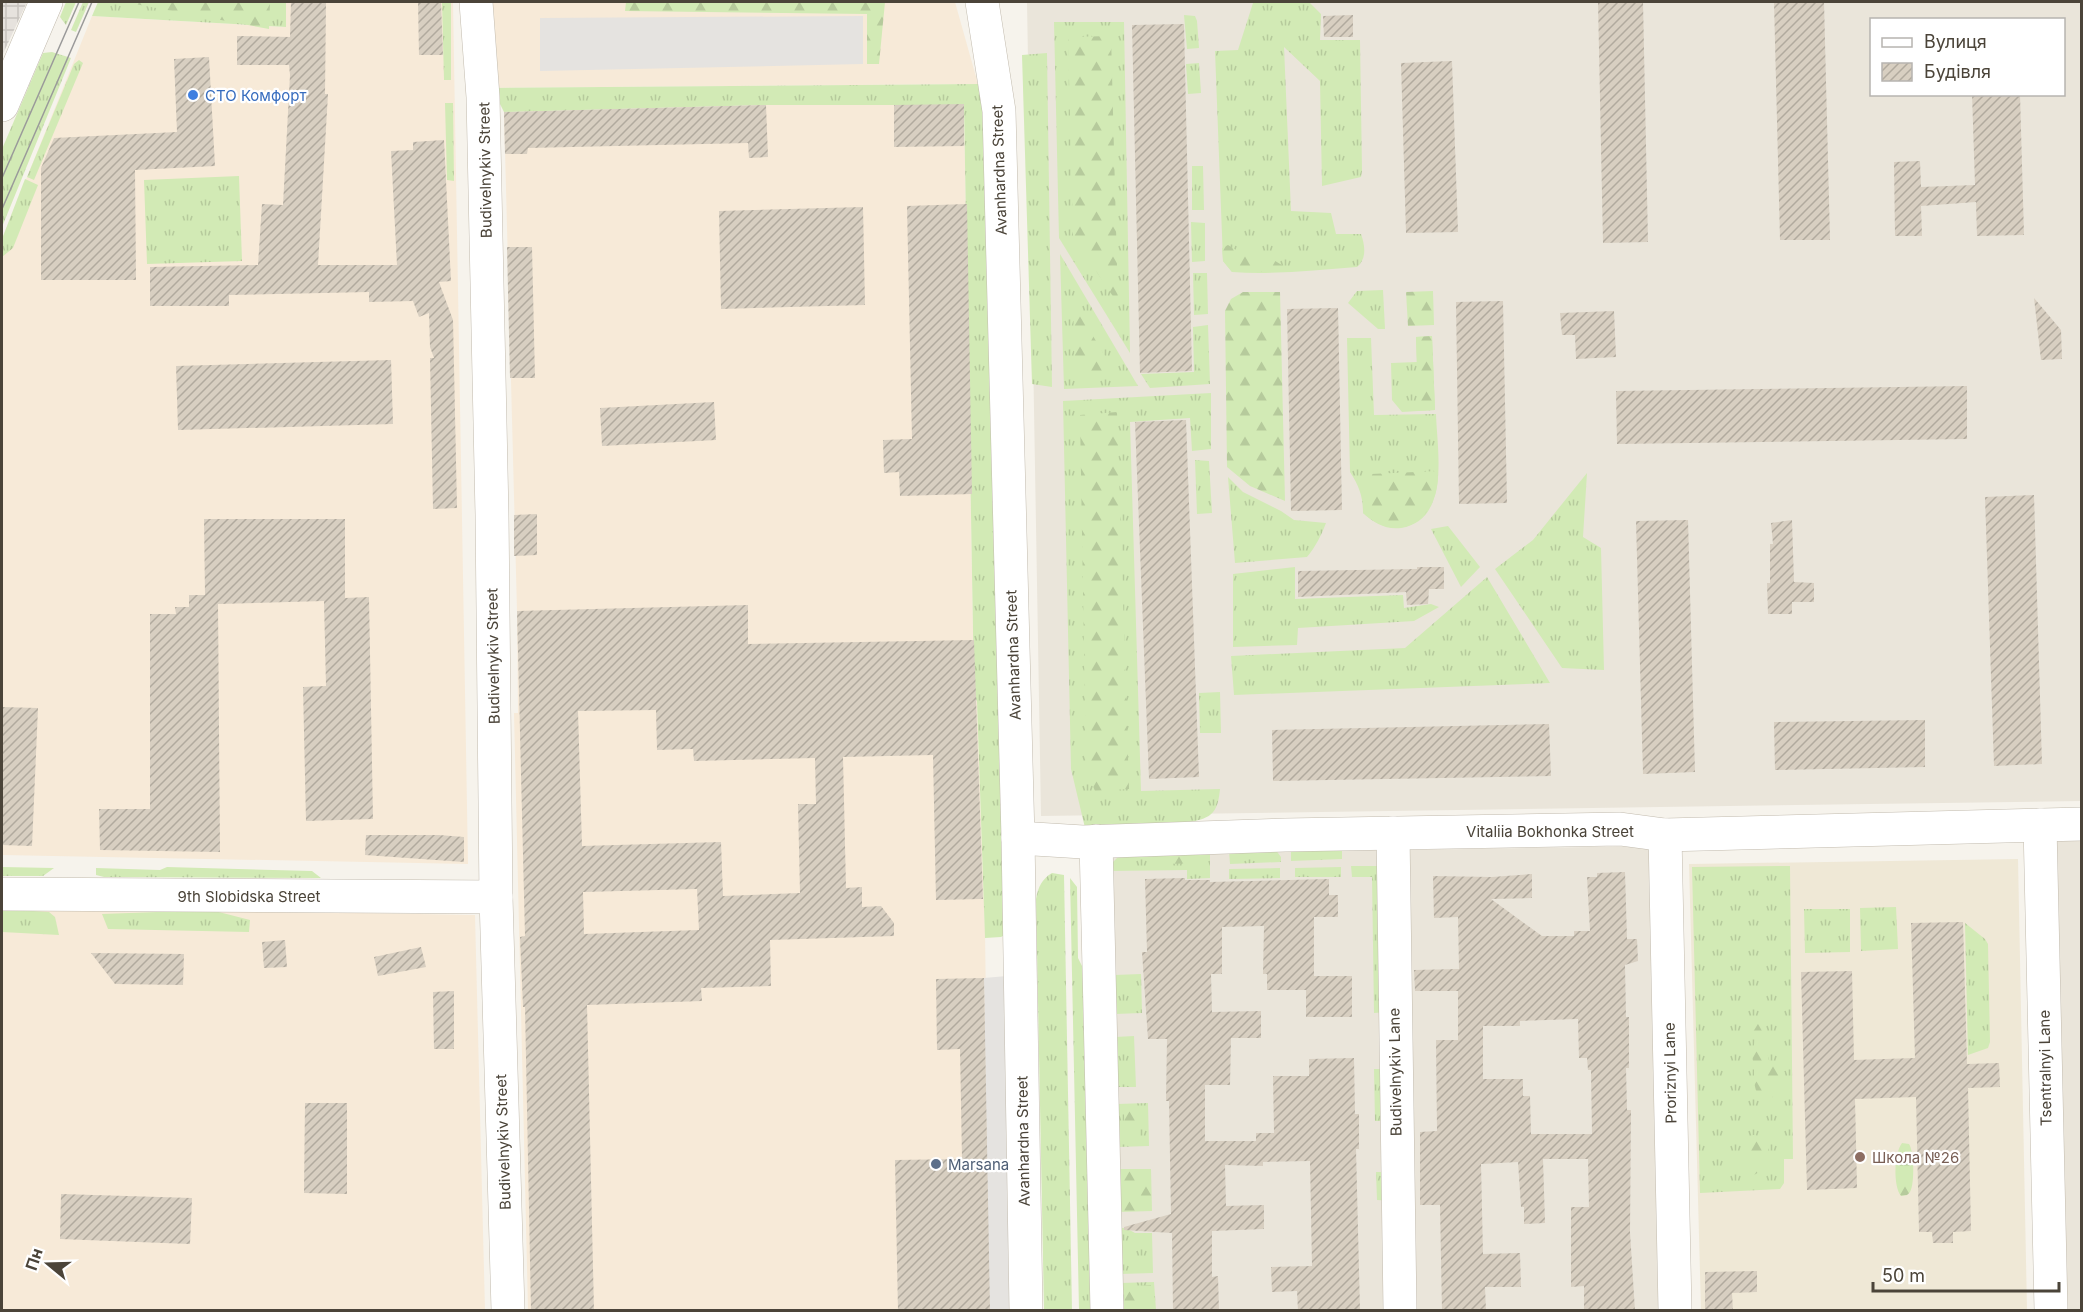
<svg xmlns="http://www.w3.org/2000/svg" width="2083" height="1312" viewBox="0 0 2083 1312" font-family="Inter,sans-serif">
  <defs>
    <pattern id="industrial-grid" width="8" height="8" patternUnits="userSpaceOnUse" patternTransform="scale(1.5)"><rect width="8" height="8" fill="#e6e2dd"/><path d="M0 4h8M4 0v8" fill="none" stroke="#c7c3be"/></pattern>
    <pattern id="grass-tufts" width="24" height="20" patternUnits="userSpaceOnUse" patternTransform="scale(1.5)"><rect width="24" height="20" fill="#d2eab5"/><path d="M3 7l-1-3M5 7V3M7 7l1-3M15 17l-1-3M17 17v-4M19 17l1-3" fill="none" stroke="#b6ca9c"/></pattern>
    <pattern id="forest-firs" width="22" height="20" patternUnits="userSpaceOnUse" patternTransform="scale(1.5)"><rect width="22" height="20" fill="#d2eab5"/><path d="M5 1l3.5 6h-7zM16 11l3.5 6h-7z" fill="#b6ca9c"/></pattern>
    <pattern id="building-hatch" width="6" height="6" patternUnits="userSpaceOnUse" patternTransform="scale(1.5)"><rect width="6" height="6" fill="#d8cfc1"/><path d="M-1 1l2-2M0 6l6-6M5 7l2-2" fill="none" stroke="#b1aa9e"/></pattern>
  </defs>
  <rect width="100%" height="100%" fill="#f6f3ec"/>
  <g fill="#eae5da" fill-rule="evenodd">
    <path d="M1027 2H2081V801L1041 816ZM1872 20H2064V94H1872Z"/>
    <path d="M2081 836V1310H2061L2052 837Z"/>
    <path d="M1386 842 1393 1310H1118L1108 853Z"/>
    <path d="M1659 846 1667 1310H1414L1404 850Z"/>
  </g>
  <g fill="#f7ead8">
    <path d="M286 2H453L468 864 2 855V239L92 16 286 27Z"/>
    <path d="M487 2H955L978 84 492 88Z"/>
    <path d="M964 104 974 691 977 702 985 931 990 1310H528L514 713H518L517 611 504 112 767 105Z"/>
    <path d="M2 907 475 915 485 1310H2Z"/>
  </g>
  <path fill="url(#industrial-grid)" d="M2 2H27L2 56Z"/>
  <path fill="#efe8d6" d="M2018 859 2027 1310H1701L1689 864Z"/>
  <g fill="url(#grass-tufts)">
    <path d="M66 2H76L66 25 60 17Z"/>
    <path d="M83 2H89L76 32 71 30Z"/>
    <path d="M98 2H286V27L92 16Z"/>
    <path d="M442 2H451V80H444Z"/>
    <path d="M1278 2H1309L1321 14 1320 40H1360L1362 171 1361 177 1322 186 1320 81 1284 47 1291 211 1331 213 1336 234H1361C1365 245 1367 259 1357 267 1315 270 1274 275 1232 272L1223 261 1215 51 1238 50 1253 3Z"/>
    <path d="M1184 15 1195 16 1197 21 1199 48 1187 49Z"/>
    <path d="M1054 22H1124L1130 353 1059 238Z"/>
    <path d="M52 52 71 58 2 227V149L43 53Z"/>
    <path d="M1047 53 1052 387 1032 384 1022 55Z"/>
    <path d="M79 60 83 63 34 180 27 177 74 64Z"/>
    <path d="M1199 63 1201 93 1188 94 1186 64Z"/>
    <path d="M978 84 987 111 1006 934 1001 937 985 938 977 702 974 691 964 105H767L504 112 492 88Z"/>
    <path d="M445 103H453L454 181 447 180Z"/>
    <path d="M1192 166H1203L1204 210H1192Z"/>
    <path d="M239 176 242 261 147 264 144 180Z"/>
    <path d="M25 179 38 185 13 248 2 257V239Z"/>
    <path d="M1191 222 1205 223V261L1192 262Z"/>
    <path d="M1060 254 1138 386 1064 389Z"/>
    <path d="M1193 273H1207L1208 314 1194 315Z"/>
    <path d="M1383 290 1385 329H1378L1348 303 1357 291Z"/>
    <path d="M1208 325 1210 384 1150 388 1141 374 1194 372 1193 327Z"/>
    <path d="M1432 336 1435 410 1402 412 1392 400 1391 363 1417 362 1416 337Z"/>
    <path d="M1347 338H1371L1374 415 1436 414C1437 449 1451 520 1401 528 1386 530 1374 523 1363 513 1363 496 1359 486 1350 472Z"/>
    <path d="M1211 393V449L1192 451 1190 418 1130 422 1141 791 1220 789C1219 798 1218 809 1210 815 1193 828 1111 830 1086 832L1071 769 1063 401Z"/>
    <path d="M1195 460 1209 461 1212 513 1197 514Z"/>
    <path d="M1587 473 1583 537 1601 548 1604 670 1562 668 1495 569 1533 540Z"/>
    <path d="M1228 477 1243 492 1281 511 1294 520 1326 523C1321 536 1316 546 1307 557L1235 563Z"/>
    <path d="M1448 526 1480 567 1461 587 1431 529Z"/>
    <path d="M1295 567V599L1403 595 1404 608 1431 604 1439 607 1414 621 1298 628 1297 645 1233 647V574Z"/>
    <path d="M1487 577 1550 683 1234 695 1231 656 1405 648Z"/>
    <path d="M1220 692 1221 733H1200L1199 693Z"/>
    <path d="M1342 846V859L1291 861V848Z"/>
    <path d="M1275 849 1281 857V862L1230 864 1229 851Z"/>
    <path d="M1210 851V878L1187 879V870L1110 871 1113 862 1118 857Z"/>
    <path d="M1351 866H1382L1389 1012 1374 1013 1372 877H1352Z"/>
    <path d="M1790 866 1793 1159H1784V1183L1780 1189 1700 1193 1692 867Z"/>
    <path d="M2 867 54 868 43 876H2Z"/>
    <path d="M167 867 312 871 321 878 104 877 96 875V868L160 870Z"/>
    <path d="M1341 867V877H1295V868Z"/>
    <path d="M1280 868V878L1229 879V869Z"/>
    <path d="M1052 873 1064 875 1072 1310H1044L1036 899C1038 887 1042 879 1052 873Z"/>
    <path d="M1070 878 1077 887 1078 958 1086 974 1094 1310H1079Z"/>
    <path d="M1896 907 1898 949 1861 951 1860 908Z"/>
    <path d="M2 909 49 912 55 917 59 935 2 932Z"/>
    <path d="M1804 909H1850V952L1805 953Z"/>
    <path d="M211 910 250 920 249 932 108 929 102 914Z"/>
    <path d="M1965 923 1985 939 1988 944 1990 1042 1988 1048 1968 1055Z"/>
    <path d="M1141 974 1142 1013 1115 1014 1114 975Z"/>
    <path d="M1134 1036 1136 1087H1116L1115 1037Z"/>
    <path d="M1374 1069H1390V1121H1375Z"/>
    <path d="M1148 1103 1149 1146 1118 1147 1117 1104Z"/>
    <path d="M1376 1172H1392V1201L1377 1200Z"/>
    <path d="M1119 1228H1126L1135 1233H1152L1153 1273 1120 1274Z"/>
    <path d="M1154 1282 1156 1310H1122L1120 1283Z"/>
  </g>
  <g fill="url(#forest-firs)">
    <path d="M124 2H270L269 29Z"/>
    <path d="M626 2H885L879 64H867V14L625 11Z"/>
    <path d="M1111 36 1118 304 1073 236 1068 37Z"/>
    <path d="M1228 245 1241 253 1264 254 1293 272H1232L1223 261 1222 248Z"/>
    <path d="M1433 291 1434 325 1408 326 1406 292Z"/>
    <path d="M1243 292H1280L1285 501 1250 486 1227 467 1225 311 1231 299Z"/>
    <path d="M1073 302 1116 375 1075 376Z"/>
    <path d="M1432 336 1435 410 1418 411 1416 337Z"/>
    <path d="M1205 359V379L1153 382 1148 378 1198 375 1200 360Z"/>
    <path d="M1117 412 1129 789 1095 791 1086 769 1080 415Z"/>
    <path d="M1438 471C1440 516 1402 548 1363 513L1371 474Z"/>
    <path d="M1204 852 1206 854 1207 863 1161 864 1162 855Z"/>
    <path d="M1761 1019 1765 1020 1767 1052 1770 1065 1780 1067 1785 1073 1779 1092 1766 1102C1753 1094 1754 1082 1754 1068 1754 1063 1752 1059 1752 1054 1753 1045 1757 1041 1753 1032Z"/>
    <path d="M1140 1110V1140H1125L1124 1111Z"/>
    <path d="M1753 1135 1769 1138 1770 1145 1761 1171 1754 1175C1744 1165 1744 1150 1747 1138Z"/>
    <path d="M1902 1143 1909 1144C1914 1151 1915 1184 1910 1192 1907 1196 1906 1195 1901 1196 1893 1186 1894 1153 1902 1143Z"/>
    <path d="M1118 1169H1151L1152 1211 1119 1212Z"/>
    <path d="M1151 1285 1152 1298 1137 1299 1127 1310H1125L1124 1287Z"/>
  </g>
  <g fill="#e5e3e0">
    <path d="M863 16V64L540 71V18Z"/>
    <path d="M1007 976 1009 1310H989L984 978Z"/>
  </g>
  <g fill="url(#building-hatch)" fill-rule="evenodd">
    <path d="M291 2H326L325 94H328L318 265H397L391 151 413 150V142L444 140 451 281 439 282 453 320 457 508 433 509 430 358H434L430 347 429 313 419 317 413 301 369 302V292L229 295V306H150V267L258 265 262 204 283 205 290 75 289 65H237V36L290 37Z"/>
    <path d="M418 2H441L443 55H419Z"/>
    <path d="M1598 2H1643L1648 242 1603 243Z"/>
    <path d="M1774 2H1824L1830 240H1780Z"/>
    <path d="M1353 15V37H1324L1323 16Z"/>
    <path d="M1184 24 1192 371 1140 373 1132 25Z"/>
    <path d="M209 57 215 166 135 170 136 280H41V168L54 138 177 132 174 59Z"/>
    <path d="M1452 61 1458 232 1406 233 1401 63Z"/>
    <path d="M1972 94H2020L2024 235 1977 236 1976 202 1921 206 1922 236H1895L1894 162 1920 161 1921 187 1975 185Z"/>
    <path d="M964 104V146L894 147V105Z"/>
    <path d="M766 105 768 157 749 158 748 143 528 148 527 154H505L504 112Z"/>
    <path d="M967 204 972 494 900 496 899 472 884 473 883 440 912 439 907 206Z"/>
    <path d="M863 207 865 305 721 309 719 211Z"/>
    <path d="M507 247H532L535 378H510Z"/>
    <path d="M2034 298 2061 330 2062 359 2041 360Z"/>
    <path d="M1503 301 1507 503 1459 504 1456 302Z"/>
    <path d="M1338 308 1342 510 1291 511 1287 309Z"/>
    <path d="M1614 311 1616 357 1576 359 1575 335H1562L1560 313Z"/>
    <path d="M391 360 393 424 178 430 176 366Z"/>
    <path d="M1967 386V439L1617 444 1616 391Z"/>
    <path d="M714 402 716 440 602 446 600 408Z"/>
    <path d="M1186 420 1199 777 1149 779 1135 422Z"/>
    <path d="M2034 495 2042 764 1994 766 1985 497Z"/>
    <path d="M537 514V555L514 556V515Z"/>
    <path d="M204 519H345V598L369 597 373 819 306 821 303 687 326 686 324 601 218 604 220 852 100 850 99 809H150V614H176L175 607H189V595H205Z"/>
    <path d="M1688 520 1695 772 1643 774 1636 521Z"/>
    <path d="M1792 520 1794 582 1814 583V602H1792V614H1768L1767 583H1770V544H1773L1771 523Z"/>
    <path d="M1417 567H1444V589H1429L1428 604 1407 605 1406 592 1298 597V571L1417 569Z"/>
    <path d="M748 605V644L974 640 983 899 936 900 933 755 843 757 846 888 862 887V907L881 906 894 923V936L770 940 771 986 701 988 702 1001 587 1005 594 1311H531L525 1007H523L520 937 525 936 517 611ZM656 710 657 750 693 749 694 761 815 758 816 804H798L800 893 723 896 721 842 582 846 578 711ZM697 889 699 930 584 934 583 892Z"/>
    <path d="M2 707 38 708 32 846 2 845Z"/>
    <path d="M1925 720V767L1775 770 1774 722Z"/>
    <path d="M1549 724 1551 776 1273 781 1272 730Z"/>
    <path d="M366 835H439L464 837V862L365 855Z"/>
    <path d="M1625 872 1627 939H1637L1638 961 1625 965 1626 1017H1629V1068H1626L1627 1110H1631L1630 1232 1635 1311H1584V1286L1571 1287V1207H1589L1588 1159H1543L1545 1223 1524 1224V1207H1521L1518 1162 1481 1164 1483 1254 1520 1253 1521 1287H1485L1486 1311H1442L1440 1205H1420V1132L1437 1131 1436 1040H1458V991H1415L1414 970 1459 969 1458 917 1434 918 1433 876 1492 877 1532 874V898L1491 899 1542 936H1574V931H1590L1587 877H1597V873ZM1578 1019 1579 1058H1587L1588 1070H1591L1592 1134H1531L1530 1096H1523V1079H1483V1026H1520V1021Z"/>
    <path d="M1185 878V880H1210V882L1329 879V895H1338V917H1314V976H1352V1017H1306V990H1267V974H1263L1264 926 1222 927V974H1211L1212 1012 1261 1011V1038H1231L1230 1085H1205V1141H1256V1133H1274L1273 1076H1309V1059L1354 1058 1355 1114H1359V1149H1356L1360 1311H1298L1297 1291 1272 1292 1271 1267 1312 1266 1310 1161 1263 1162V1166L1225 1165 1226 1206 1264 1205V1229L1212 1231V1277L1218 1276 1219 1311H1173L1172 1233 1124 1230V1227L1171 1214 1169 1101H1166L1167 1039H1148L1142 952H1147L1145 879Z"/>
    <path d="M1963 922 1967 1064 1999 1063 2000 1087 1968 1088 1971 1231 1953 1232V1243H1933L1932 1232H1919L1916 1097 1855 1099 1857 1188 1807 1190 1801 972 1852 971 1854 1060 1915 1058 1911 923Z"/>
    <path d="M285 940 287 967 264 968 262 942Z"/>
    <path d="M421 947 426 967 378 976 374 957Z"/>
    <path d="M91 953 184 954 183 985 115 984Z"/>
    <path d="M984 978 990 1311H898L895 1160 962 1159 960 1049 937 1050 936 979Z"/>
    <path d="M454 991V1049H434L433 992Z"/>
    <path d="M305 1103H347V1194L304 1193Z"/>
    <path d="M61 1194 192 1198 190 1244 60 1239Z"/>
    <path d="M1757 1271V1292L1732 1293 1733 1311H1705V1272Z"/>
  </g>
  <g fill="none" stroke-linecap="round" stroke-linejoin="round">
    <defs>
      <g id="minor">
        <path d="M476 2 483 97 492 515 496 897 508 1310"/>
        <path d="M982 2 999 111 1018 838 1026 1310"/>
        <path d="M2 105 46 2"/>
        <path d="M2040 825 2051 1310"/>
        <path d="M1393 833 1400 1310"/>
        <path d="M1665 835 1675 1310"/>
        <path d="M1018 838 1083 842 1285 835 1620 829 1665 835 2082 824"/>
        <path d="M1096 841 1107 1310"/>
        <path d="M2 894 496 897"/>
      </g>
    </defs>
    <use href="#minor" stroke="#c2bbae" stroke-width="34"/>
    <use href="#minor" stroke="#fff" stroke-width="33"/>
    <g stroke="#9a9a9a" stroke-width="1.5">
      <path d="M2 178 79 2"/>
      <path d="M2 209 92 2"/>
    </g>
  </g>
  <circle fill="#3f7fe0" stroke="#fff" stroke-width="2" cx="193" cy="95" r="6"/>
  <circle fill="#8d6e63" stroke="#fff" stroke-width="2" cx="1860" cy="1157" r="6"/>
  <circle fill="#5c6f8a" stroke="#fff" stroke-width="2" cx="936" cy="1164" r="6"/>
  <g text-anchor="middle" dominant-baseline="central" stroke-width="4.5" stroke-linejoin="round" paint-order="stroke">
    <g font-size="15" fill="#366cbe" stroke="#fff" text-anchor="start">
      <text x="205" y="95">СТО Комфорт</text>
    </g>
    <g font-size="15" fill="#4b4439" stroke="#fff">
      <text transform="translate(485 170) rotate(-91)">Budivelnykiv Street</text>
      <text transform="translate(999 170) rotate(-92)">Avanhardna Street</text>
      <text transform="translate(1013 655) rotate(-92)">Avanhardna Street</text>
      <text transform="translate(493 656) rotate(-91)">Budivelnykiv Street</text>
      <text x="1550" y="831">Vitaliia Bokhonka Street</text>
      <text x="249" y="896">9th Slobidska Street</text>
      <text transform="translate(2045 1068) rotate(-91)">Tsentralnyi Lane</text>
      <text transform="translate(1395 1072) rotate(-91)">Budivelnykiv Lane</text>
      <text transform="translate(1670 1073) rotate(-91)">Proriznyi Lane</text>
      <text transform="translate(1023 1141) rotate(-91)">Avanhardna Street</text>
      <text transform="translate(503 1142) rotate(-92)">Budivelnykiv Street</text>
    </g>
    <g font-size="15" fill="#785e54" stroke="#fff" text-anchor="start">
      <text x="1872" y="1157">Школа №26</text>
    </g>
    <g font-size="15" fill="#4e5e75" stroke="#fff" text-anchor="start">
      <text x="948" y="1164">Marsana</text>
    </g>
  </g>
  <rect width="2083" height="1312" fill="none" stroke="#4b4439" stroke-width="6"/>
  <rect x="1870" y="18" width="195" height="78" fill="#ffffff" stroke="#b7b4b0" stroke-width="1.5"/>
  <rect x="1882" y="38" width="30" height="9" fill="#ffffff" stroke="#b7b4b0" stroke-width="1.5"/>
  <text x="1924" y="48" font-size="18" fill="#4b4439">Вулиця</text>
  <rect x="1882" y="63" width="30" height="18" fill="url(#building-hatch)" stroke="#b7b4b0" stroke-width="1.5"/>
  <text x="1924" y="78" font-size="18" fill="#4b4439">Будівля</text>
  <g transform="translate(48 1264) rotate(289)" stroke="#ffffff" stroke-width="4.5" paint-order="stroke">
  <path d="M0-4.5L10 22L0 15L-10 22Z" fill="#4b4439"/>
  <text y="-9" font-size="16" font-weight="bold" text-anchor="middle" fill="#4b4439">Пн</text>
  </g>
  <path d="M1873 1282v9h186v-9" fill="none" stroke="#4b4439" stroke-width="3"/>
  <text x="1882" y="1282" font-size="18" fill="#4b4439" stroke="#ffffff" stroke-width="4.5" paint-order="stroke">50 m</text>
</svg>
